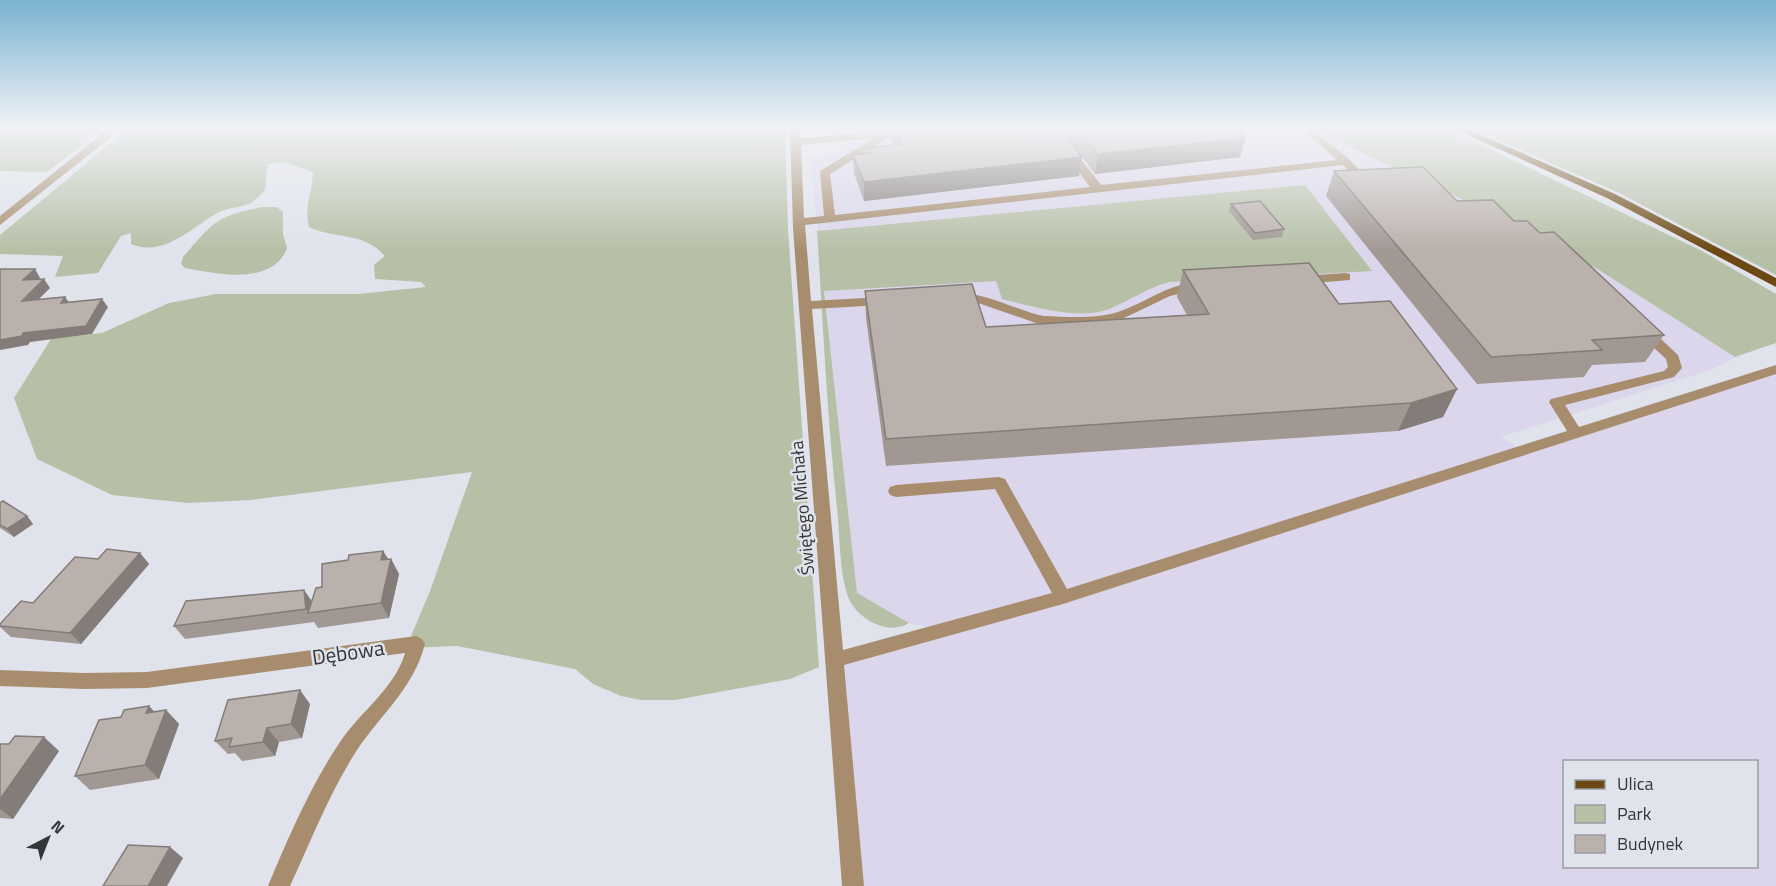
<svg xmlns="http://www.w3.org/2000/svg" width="1776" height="886" viewBox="0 0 1776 886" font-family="'Titillium Web',sans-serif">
  <rect width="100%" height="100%" fill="#e0e3ec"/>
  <path fill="#dbd6eb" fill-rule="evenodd" d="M848 127H1307L1511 222 1599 270 1735 357 1713 369 1501 437 1522 449 1776 369V886H853L834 660 939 630 909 623 857 593 810 158 834 152 852 140ZM1564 762H1756V866H1564Z"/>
  <g fill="#b6c0a6">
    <path d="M0 127H99L88 141 47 172 0 171Z"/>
    <path d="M130 127H181L185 130 205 127 217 135 238 127H785L788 230 819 667 790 679 675 700H641L621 696 593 684 575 669 457 646 406 648 430 591 472 472 251 500 188 503 112 495 37 459 14 398 51 339 102 333 169 303 216 294H358L426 287 421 282 375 279 374 265 385 256C363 231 336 240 309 227 304 205 312 195 313 172L284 162 268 164 265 190C261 194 256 200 251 203 241 208 229 207 219 212 192 227 164 258 131 244V233L121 236 98 273 55 277 63 256 0 254V235Z"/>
    <path d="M1307 127H1437L1494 151 1702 251 1776 294V343L1735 357 1599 270 1511 222Z"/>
    <path d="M1468 127H1776V275L1617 192Z"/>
    <path d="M1305 185 1372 271 1169 282C1147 288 1129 301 1109 309 1080 321 1031 306 1002 299L996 281 824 291 857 593 909 623C887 637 854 617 847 594 839 568 840 535 837 508 827 416 823 323 817 231Z"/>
    <path d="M262 207H276L283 211V234L287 248C273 286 217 274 185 268L181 264 183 257C214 222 214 217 262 207Z"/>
  </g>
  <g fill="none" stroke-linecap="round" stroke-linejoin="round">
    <g fill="#a78d6d" fill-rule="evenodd">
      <path d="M108 127H118L110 138 0 225V216L102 134Z"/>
      <path d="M790 127H800L801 138 910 129 915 132 910 135 890 137 830 174 835 215 1090 187 1046 127H1056L1101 185 1337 160 1309 135V131L1313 130 1350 160 1373 184 1364 186 1343 165 805 225 811 301 883 297 889 301 883 305 812 309 843 650 1052 593 995 489 896 497 890 495 888 491 890 487 896 485 999 477 1005 479 1067 589 1567 431 1549 402 1551 399 1664 371 1668 367 1666 359 1638 333 1636 330 1638 327H1648L1678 355 1682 368 1674 377 1565 405 1579 427 1776 365V374L1063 604 844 665 864 886H842L793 228ZM874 138 820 171 824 216 804 218 801 145Z"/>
      <path d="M1346 273 1350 274V280L1301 284 1295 280 1301 276Z"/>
      <path d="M1196 282 1202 286 1200 289 1170 296 1122 319 1086 324 1036 323 978 303 954 300 952 297C967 283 1024 314 1044 316 1067 317 1096 319 1118 312 1147 302 1164 286 1196 282Z"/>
      <path d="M416 636 422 639 425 644C413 691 376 718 352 758 327 799 310 843 290 886H268C288 838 311 785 340 742 360 712 395 688 405 653L147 688 84 689 0 686V670L84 673 147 672Z"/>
    </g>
    <path fill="#6c4813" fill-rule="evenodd" d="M1450 127H1463L1615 194 1776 278V287L1607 198Z"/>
  </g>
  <g fill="#a19894">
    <path d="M892 127H1234L1240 157 1095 174 1077 150 1079 176 864 201 854 173 853 155 868 153V148L894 145 892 142Z"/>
    <path d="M1334 171 1457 201 1514 221 1540 233 1664 335 1645 362 1592 365 1584 377 1477 384 1326 196Z"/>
    <path d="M1231 204 1284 229 1282 237 1253 240 1229 211Z"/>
    <path d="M1183 270 1339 304 1457 389 1443 417 1398 431 886 466 866 318 865 291 986 327 1187 315 1177 297Z"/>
    <path d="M0 503 27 516 33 524 14 537 0 528Z"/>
    <path d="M383 551 388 559H391L399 574 389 618 318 628 314 622 185 639 174 626 304 590 312 602 322 587 348 560Z"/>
    <path d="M140 553 149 564 81 644 11 637 0 627V624L98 559Z"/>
    <path d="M310 704 302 738 279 742 275 756 242 761 235 753 228 754 215 741Z"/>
    <path d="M149 706 154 712 166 710 179 724 159 779 90 790 75 776 121 717Z"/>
    <path d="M0 744 59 751 13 819 0 818Z"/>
  </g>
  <g fill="#837c78">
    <path d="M1245 138 1240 157 1095 174 1098 154Z"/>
    <path d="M1082 157 1079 176 864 201V182Z"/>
    <path d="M35 269 40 278 29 288 23 280Z"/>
    <path d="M44 279 50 288 28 310 22 301Z"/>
    <path d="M65 297 71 305 61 303Z"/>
    <path d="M102 299 108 307 92 334 30 342 28 345 0 350V340Z"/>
    <path d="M1457 389 1443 417 1398 431 1411 403Z"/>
    <path d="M27 516 33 524 14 537 7 529Z"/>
    <path d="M383 551 390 562 391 559 399 574 389 618 381 603V560Z"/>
    <path d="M140 553 149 564 81 644 70 633Z"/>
    <path d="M304 590 313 603 309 613 306 609Z"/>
    <path d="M300 690 310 704 302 738 291 724Z"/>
    <path d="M149 706 162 720 166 710 179 724 159 779 145 765 146 713Z"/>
    <path d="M267 728 279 742 275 756 263 742Z"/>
    <path d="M44 737 59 751 13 819 0 809V799Z"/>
    <path d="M170 847 183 858 167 886H148Z"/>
  </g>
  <g fill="#bbb1ac" stroke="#837c78" stroke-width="1.5">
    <path d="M893 127H1059L1082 157 864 182 853 155 870 153 868 148 902 144Z"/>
    <path d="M1076 127H1234L1245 138 1098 154Z"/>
    <path d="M1423 167 1457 201 1493 200 1514 221H1527L1540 233 1554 232 1664 335 1592 340 1602 350 1491 357 1334 171Z"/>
    <path d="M1260 201 1284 229 1255 233 1231 204Z"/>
    <path d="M1309 263 1339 304 1390 301 1457 389 1411 403 886 439 865 291 972 284 986 327 1209 314 1183 270Z"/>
    <path d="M0 269H35L23 280 44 279 22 301 65 297 61 303 102 299 86 326 23 333 22 336 0 340Z"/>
    <path d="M3 501 27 516 7 529 0 525V503Z"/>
    <path d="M107 549 140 553 70 633 0 626V624L21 601 33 603 75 557 98 559Z"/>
    <path d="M383 551 381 560 391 559 381 603 308 613 316 588 322 587V564L348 560 349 555Z"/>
    <path d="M304 590 306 609 174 626 186 601Z"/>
    <path d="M300 690 291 724 267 728 263 742 229 747 232 738 215 741 228 700Z"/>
    <path d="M149 706 146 713 166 710 145 765 75 776 99 720 121 717 124 710Z"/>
    <path d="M15 736 44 737 0 799V744H9Z"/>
    <path d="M128 845 170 847 148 886H103Z"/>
  </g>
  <linearGradient id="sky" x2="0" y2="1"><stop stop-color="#79b2d1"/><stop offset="0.51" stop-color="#f1f2f6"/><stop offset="1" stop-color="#f1f2f6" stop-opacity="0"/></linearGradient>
  <rect width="1776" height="251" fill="url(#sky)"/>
  <g text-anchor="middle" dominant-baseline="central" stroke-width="5" stroke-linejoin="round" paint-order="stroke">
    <g font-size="18" fill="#343538" stroke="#e0e3ec">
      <text transform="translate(802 508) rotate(-95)">Świętego Michała</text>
    </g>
    <g font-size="21" fill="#343538" stroke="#e0e3ec">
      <text transform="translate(348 652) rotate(-8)">Dębowa</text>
    </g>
  </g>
  <rect x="1563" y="760" width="195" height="108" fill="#e0e3ec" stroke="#9b9da4" stroke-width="1.5"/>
  <rect x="1575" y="780" width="30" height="9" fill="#6c4813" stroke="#9b9da4" stroke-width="1.5"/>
  <text x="1617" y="790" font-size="18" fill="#343538">Ulica</text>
  <rect x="1575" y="805" width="30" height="18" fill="#b6c0a6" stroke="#9b9da4" stroke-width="1.5"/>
  <text x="1617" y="820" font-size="18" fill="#343538">Park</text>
  <rect x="1575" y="835" width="30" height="18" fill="#bbb1ac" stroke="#9b9da4" stroke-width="1.5"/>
  <text x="1617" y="850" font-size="18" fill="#343538">Budynek</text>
  <g transform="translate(48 838) rotate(42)" stroke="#e0e3ec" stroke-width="4.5" paint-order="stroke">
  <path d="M0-4.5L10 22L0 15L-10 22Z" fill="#343538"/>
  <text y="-9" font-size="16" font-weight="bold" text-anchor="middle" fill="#343538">N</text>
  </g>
</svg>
